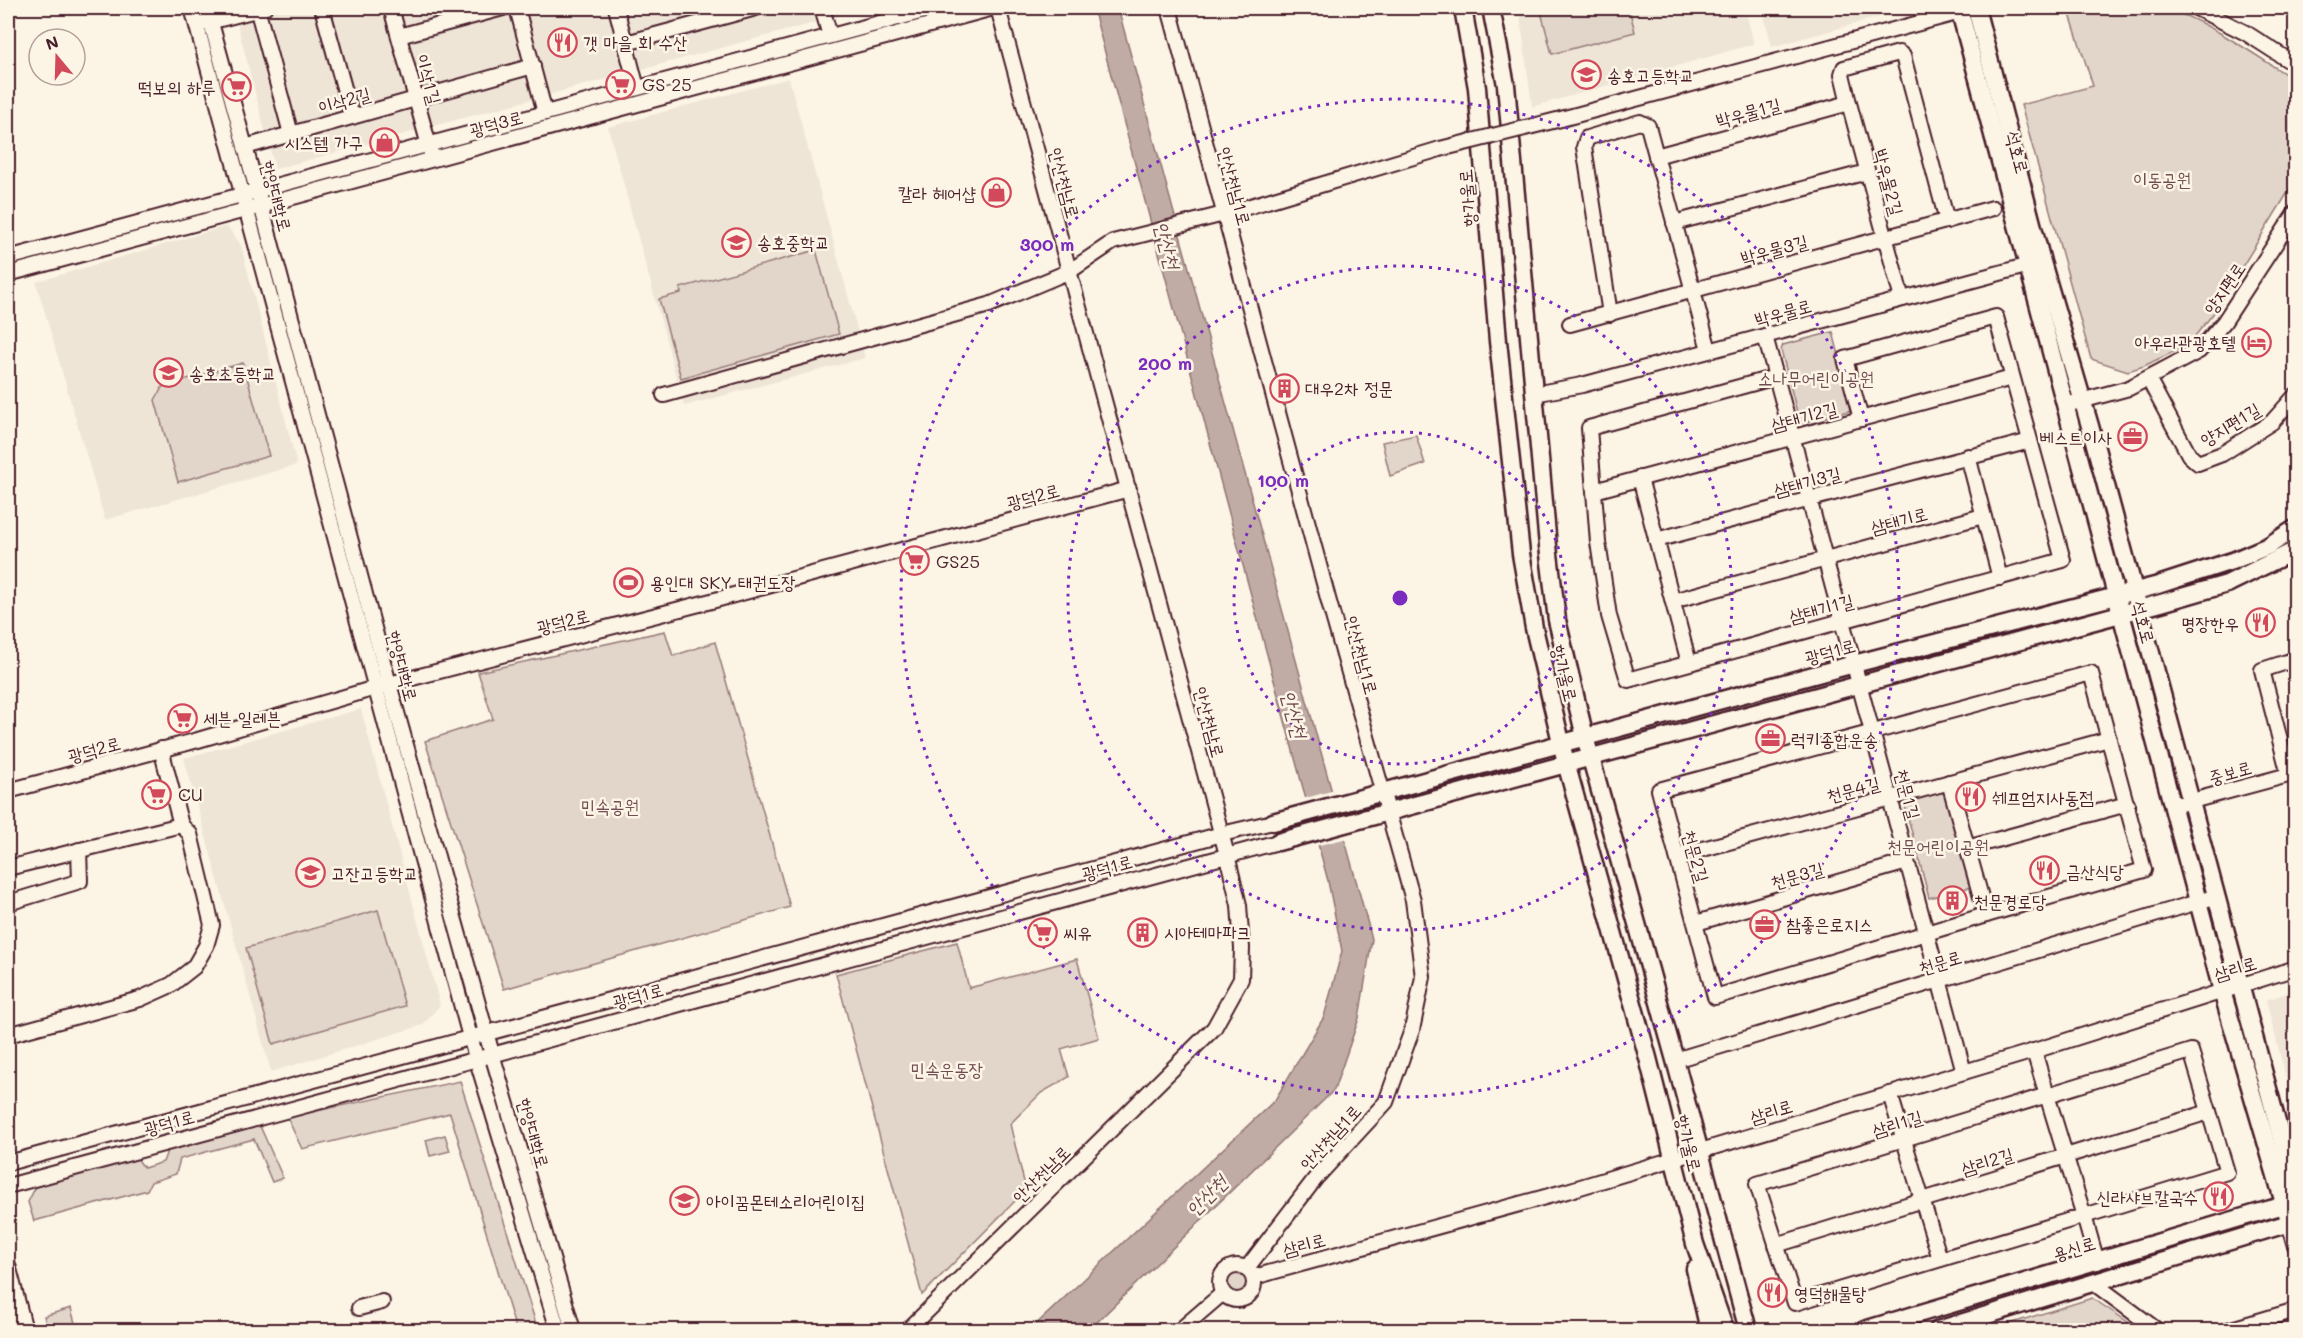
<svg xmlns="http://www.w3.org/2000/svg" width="2303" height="1338" viewBox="0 0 2303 1338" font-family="Mali,'Poor Story',sans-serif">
  <rect width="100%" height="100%" fill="#fcf5e5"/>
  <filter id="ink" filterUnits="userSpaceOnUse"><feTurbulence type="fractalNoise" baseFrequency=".0167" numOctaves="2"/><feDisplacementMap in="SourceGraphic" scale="12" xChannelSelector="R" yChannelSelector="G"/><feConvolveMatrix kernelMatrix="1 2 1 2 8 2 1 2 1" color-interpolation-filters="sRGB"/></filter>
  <g filter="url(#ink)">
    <g fill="#eee5d7">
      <path d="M233 8H869L275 169Z"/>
      <path d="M1519 8H1745L1754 44 1532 107Z"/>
      <path d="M1762 8H1912L1772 47Z"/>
      <path d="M789 78 865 358 684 406 608 127Z"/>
      <path d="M227 226 241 245 297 465 105 520 36 282Z"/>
      <path d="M361 709 440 1005 423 1025 271 1072 184 758Z"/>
      <path d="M2295 990H2296L2295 1113 2266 1000Z"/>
    </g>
    <g fill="#e2d5ca" stroke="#967a7a" stroke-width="1.5">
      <path d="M1540 8H1629L1635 32 1552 54Z"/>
      <path d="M2068 8H2164C2207 20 2256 56 2295 80V181L2213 314 2195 336 2175 351 2144 366 2128 371 2091 359 2021 105 2093 86Z"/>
      <path d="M816 250 839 334 681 378 659 299 681 293 680 288Z"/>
      <path d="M1833 332 1852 406 1849 411 1803 423 1799 420 1781 350 1783 345Z"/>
      <path d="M243 363 269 456 178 482 155 400 163 386Z"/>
      <path d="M1416 435 1425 464 1390 476 1382 442Z"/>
      <path d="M665 631 673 656 715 642 790 907 504 989 425 741 493 719 478 672Z"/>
      <path d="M1941 792 1946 795 1971 887 1929 898 1905 806 1908 801Z"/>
      <path d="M378 910 405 1006 273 1044 246 948Z"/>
      <path d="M957 942 969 988 1077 959 1099 1038 1061 1049 1069 1077 1041 1093 1010 1124 1026 1190 922 1295 836 974Z"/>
      <path d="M460 1081 538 1330H516L450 1113 302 1149 287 1117Z"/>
      <path d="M260 1126 283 1178 272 1182 254 1139 180 1159 176 1174 151 1182 147 1190 34 1221 28 1202 36 1186 137 1158 144 1168 163 1162 167 1151Z"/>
      <path d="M445 1135 450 1151 430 1156 426 1140Z"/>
      <circle cx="1237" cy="1283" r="11"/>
      <path d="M2092 1298 2140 1330H1990Z"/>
      <path d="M71 1308 76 1327 65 1330H48L44 1316Z"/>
    </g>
    <path fill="#c0aca5" stroke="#917474" stroke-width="1.5" d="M1093 8H1118L1372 939 1359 1018 1334 1090 1089 1330H1030L1275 1100 1324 1017 1342 951 1328 881Z"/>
    <path fill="#fcf5e5" d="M1335 790 1348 838 1315 846 1302 799Z"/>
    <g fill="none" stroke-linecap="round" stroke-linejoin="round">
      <defs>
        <g id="minor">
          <path d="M192 8 470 1037 558 1330"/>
          <path d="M207 8 261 205 389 684 492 1054 573 1330"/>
          <path d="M257 8 291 134 533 66"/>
          <path d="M322 8 352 117"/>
          <path d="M391 8 431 153"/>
          <path d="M517 8 545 113"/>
          <path d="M616 8 637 88"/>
          <path d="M822 8 830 36"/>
          <path d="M1169 8 1329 602 1413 900 1423 977 1412 1030 1386 1102 1315 1179 1247 1268"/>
          <path d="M2196 8 2246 33 2296 65"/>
          <path d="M201 24 264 8"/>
          <path d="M399 36 503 8"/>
          <path d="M626 43 756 8"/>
          <path d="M1561 119 1953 14"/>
          <path d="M245 147 291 134"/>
          <path d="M1656 156 1849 103"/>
          <path d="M1674 223 1867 172"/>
          <path d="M8 258 935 8"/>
          <path d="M8 274 993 8"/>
          <path d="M1902 299 1849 103 1842 74 1844 68 1899 53 1903 56 1947 221"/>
          <path d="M1610 314 1584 147 1587 138 1640 122 1648 126 1709 350"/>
          <path d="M1570 324 1993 208"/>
          <path d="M1765 336 1964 1072"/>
          <path d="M1776 377 1589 428 1598 542 1609 616 1628 680 2063 560 1996 317 1845 359 1861 419"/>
          <path d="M2149 380 2189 455 2198 463 2222 454 2272 422 2296 395"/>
          <path d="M1534 394 1582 385 2037 263"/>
          <path d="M664 395 989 305 1070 271 1113 242 1224 214 1440 149"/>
          <path d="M2066 405 2129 388 2199 351 2224 322 2296 212"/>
          <path d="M1968 456 2000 578"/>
          <path d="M1640 478 1689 663"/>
          <path d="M1594 491 2012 378"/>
          <path d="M1656 540 2030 441"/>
          <path d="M1673 601 1983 516"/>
          <path d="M2091 673 2144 870 1986 915 1715 997 1659 790Z"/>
          <path d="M2289 775 2262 670 2296 659"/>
          <path d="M1949 782 1986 915"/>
          <path d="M8 791 198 740 389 684 719 599 1129 489"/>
          <path d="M2173 806 2296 773"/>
          <path d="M1967 848 2127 804"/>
          <path d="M1677 856 2109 739"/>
          <path d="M8 868 181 825 161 749"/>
          <path d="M8 903 80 881 79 850"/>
          <path d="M1696 923 1907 862"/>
          <path d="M8 1035 140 999 171 985 194 967 206 946 212 925 190 834 181 825"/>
          <path d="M2034 1051C2050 1106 2067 1161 2084 1216L2227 1172 2191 1051C2046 1095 1902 1140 1757 1184L1795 1303 2084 1216 2097 1262"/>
          <path d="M1675 1060 2214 897"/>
          <path d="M1890 1094 1940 1259"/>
          <path d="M8 1163 1222 834 1273 822"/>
          <path d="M8 1186 1278 842"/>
          <path d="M1776 1245 2209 1112"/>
          <path d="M8 1265 25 1330"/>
          <circle cx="1237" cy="1283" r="17"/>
          <path d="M1254 1277 1567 1191 2034 1051 2296 968"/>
          <path d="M2095 1284 2157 1330"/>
          <path d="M359 1308 382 1302"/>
          <path d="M9 1330 21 1315"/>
          <path d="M908 1330 1214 1028 1241 979 1242 948 1239 905 1227 855 998 8"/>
          <path d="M1180 1330 1223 1293"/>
          <path d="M2228 1330 2296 1310"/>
        </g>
        <g id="major">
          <path d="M1463 8 1477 88 1498 341 1521 554 1534 628 1566 763 1648 1058 1695 1244 1725 1330"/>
          <path d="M1491 8 1506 85 1548 546 1557 620 1585 737 1675 1060 1748 1330"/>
          <path d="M1959 8 2222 991 2296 1244"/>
          <path d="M1976 8 2042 262 2090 426 2296 1193"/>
          <path d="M1273 822 1854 664 2155 586 2235 560 2268 546 2296 528"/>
          <path d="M1278 842 2161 603 2227 584 2296 550"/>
          <path d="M1695 1269 1709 1330"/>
          <path d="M1864 1330 2294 1202"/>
          <path d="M1938 1330 2296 1221"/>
        </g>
      </defs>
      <use href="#minor" stroke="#4a1f2b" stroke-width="18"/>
      <use href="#major" stroke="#4a1f2b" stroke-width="21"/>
      <use href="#minor" stroke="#fcf5e5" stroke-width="14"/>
      <use href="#major" stroke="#fcf5e5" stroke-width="16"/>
      <defs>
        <path id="minor-bridge" d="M1440 149 1561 119"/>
      </defs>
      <use href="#minor-bridge" stroke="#4a1f2b" stroke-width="18" stroke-linecap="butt"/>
      <use href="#minor-bridge" stroke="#fcf5e5" stroke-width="14"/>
    </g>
  </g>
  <g fill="none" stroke="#7b2cbf" stroke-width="3" stroke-dasharray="3 6">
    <circle cx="1400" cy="598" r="166"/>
    <circle cx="1400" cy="598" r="332"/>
    <circle cx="1400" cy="598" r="499"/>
  </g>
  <defs>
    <symbol id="restaurant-ring" viewBox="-11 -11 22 22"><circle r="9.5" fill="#fcf5e5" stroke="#d1495b" stroke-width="1.5"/><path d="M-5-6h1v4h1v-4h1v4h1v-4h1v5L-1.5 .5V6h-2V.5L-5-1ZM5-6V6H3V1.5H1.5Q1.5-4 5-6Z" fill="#d1495b"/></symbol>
    <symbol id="school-ring" viewBox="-11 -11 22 22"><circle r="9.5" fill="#fcf5e5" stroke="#d1495b" stroke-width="1.5"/><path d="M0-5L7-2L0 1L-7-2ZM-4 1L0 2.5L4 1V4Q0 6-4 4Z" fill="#d1495b"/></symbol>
    <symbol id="supermarket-ring" viewBox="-11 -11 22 22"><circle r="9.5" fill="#fcf5e5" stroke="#d1495b" stroke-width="1.5"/><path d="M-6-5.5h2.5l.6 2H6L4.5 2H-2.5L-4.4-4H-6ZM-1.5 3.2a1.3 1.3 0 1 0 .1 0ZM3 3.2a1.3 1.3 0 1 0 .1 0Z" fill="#d1495b"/></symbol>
    <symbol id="shop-ring" viewBox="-11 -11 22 22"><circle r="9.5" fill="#fcf5e5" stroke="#d1495b" stroke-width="1.5"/><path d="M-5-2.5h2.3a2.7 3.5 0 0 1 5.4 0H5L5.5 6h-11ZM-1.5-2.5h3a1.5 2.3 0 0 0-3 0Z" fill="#d1495b"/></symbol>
    <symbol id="hotel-ring" viewBox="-11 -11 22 22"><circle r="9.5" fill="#fcf5e5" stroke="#d1495b" stroke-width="1.5"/><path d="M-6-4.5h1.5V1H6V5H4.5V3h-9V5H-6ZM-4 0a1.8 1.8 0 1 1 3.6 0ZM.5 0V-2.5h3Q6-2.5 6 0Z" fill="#d1495b"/></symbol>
    <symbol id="building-ring" viewBox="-11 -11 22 22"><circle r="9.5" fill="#fcf5e5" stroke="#d1495b" stroke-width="1.5"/><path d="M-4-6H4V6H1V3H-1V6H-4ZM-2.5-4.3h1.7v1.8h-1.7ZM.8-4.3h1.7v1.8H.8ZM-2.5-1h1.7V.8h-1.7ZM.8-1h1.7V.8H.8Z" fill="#d1495b"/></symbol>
    <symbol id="office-ring" viewBox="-11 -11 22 22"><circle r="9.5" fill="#fcf5e5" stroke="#d1495b" stroke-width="1.5"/><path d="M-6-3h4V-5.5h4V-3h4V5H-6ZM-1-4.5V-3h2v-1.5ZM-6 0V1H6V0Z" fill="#d1495b"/></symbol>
    <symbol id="stadium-ring" viewBox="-11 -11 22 22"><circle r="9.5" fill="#fcf5e5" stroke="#d1495b" stroke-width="1.5"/><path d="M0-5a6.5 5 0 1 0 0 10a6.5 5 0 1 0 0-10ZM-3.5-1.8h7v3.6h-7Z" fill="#d1495b"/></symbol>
  </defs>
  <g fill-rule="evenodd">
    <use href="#restaurant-ring" x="546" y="26" width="33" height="33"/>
    <use href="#school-ring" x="1570" y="58" width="33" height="33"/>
    <use href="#supermarket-ring" x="604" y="68" width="33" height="33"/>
    <use href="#supermarket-ring" x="220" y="70" width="33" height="33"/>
    <use href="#shop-ring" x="368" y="126" width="33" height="33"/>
    <use href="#shop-ring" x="980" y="176" width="33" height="33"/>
    <use href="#school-ring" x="720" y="226" width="33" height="33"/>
    <use href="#hotel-ring" x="2240" y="326" width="33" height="33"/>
    <use href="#school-ring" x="152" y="356" width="33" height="33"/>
    <use href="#building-ring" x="1268" y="372" width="33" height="33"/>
    <use href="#office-ring" x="2116" y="420" width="33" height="33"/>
    <use href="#supermarket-ring" x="898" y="544" width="33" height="33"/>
    <use href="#stadium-ring" x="612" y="566" width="33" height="33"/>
    <use href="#restaurant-ring" x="2244" y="606" width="33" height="33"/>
    <use href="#supermarket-ring" x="166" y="702" width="33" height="33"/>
    <use href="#office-ring" x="1754" y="722" width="33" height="33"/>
    <use href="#supermarket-ring" x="140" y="778" width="33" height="33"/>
    <use href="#restaurant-ring" x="1954" y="780" width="33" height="33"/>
    <use href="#restaurant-ring" x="2028" y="854" width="33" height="33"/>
    <use href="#school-ring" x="294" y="856" width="33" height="33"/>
    <use href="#building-ring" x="1936" y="884" width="33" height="33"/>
    <use href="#office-ring" x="1748" y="908" width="33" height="33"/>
    <use href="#supermarket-ring" x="1026" y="916" width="33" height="33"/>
    <use href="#building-ring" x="1126" y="916" width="33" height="33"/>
    <use href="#restaurant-ring" x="2202" y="1180" width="33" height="33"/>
    <use href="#school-ring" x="668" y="1184" width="33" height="33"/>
    <use href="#restaurant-ring" x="1756" y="1276" width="33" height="33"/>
  </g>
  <g text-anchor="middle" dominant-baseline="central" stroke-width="5" stroke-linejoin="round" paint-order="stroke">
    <g font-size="18" fill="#4a1f2b" stroke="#fcf5e5" text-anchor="start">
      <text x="583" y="42">갯 마을 회 수산</text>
      <text x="1607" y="75">송호고등학교</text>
      <text x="642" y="84">GS 25</text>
      <text x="216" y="87" text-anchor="end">떡보의 하루</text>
      <text x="363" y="142" text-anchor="end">시스템 가구</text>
      <text x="976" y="193" text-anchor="end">칼라 헤어샵</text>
      <text x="757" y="242">송호중학교</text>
      <text x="2236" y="342" text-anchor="end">아우라관광호텔</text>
      <text x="189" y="373">송호초등학교</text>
      <text x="1305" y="388">대우2차 정문</text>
      <text x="2112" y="437" text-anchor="end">베스트이사</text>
      <text x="936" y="561">GS25</text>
      <text x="650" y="582">용인대 SKY 태권도장</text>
      <text x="2239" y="623" text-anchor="end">명장한우</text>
      <text x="203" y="718">세븐 일레븐</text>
      <text x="1791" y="739">럭키종합운송</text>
      <text x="178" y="794">CU</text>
      <text x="1992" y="797">쉐프엄지사동점</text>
      <text x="2066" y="871">금산식당</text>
      <text x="331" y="873">고잔고등학교</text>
      <text x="1974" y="901">천문경로당</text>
      <text x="1786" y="924">참좋은로지스</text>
      <text x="1063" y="932">씨유</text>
      <text x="1164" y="932">시아테마파크</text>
      <text x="2198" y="1197" text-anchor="end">신라샤브칼국수</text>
      <text x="706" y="1201">아이꿈몬테소리어린이집</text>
      <text x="1794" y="1293">영덕해물탕</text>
    </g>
    <g font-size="18" fill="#4a1f2b" stroke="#fcf5e5">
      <text transform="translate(429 79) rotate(75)">이삭1길</text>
      <text transform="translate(344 100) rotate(-16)">이삭2길</text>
      <text transform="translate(1748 112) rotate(-15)">박우물1길</text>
      <text transform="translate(496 123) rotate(-15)">광덕3로</text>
      <text transform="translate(2018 152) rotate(75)">석호로</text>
      <text transform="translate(1889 182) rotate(75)">박우물2길</text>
      <text transform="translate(1065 183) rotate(75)">안산천남로</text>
      <text transform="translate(1235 186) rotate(75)">안산천남1로</text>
      <text transform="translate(277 196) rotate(75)">한양대학로</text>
      <text transform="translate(1467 198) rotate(-95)">항가울로</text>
      <text transform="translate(1774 249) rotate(-15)">박우물3길</text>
      <text transform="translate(2224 288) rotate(-56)">양지편로</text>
      <text transform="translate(1783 312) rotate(-15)">박우물로</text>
      <text transform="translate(1804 416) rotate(-15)">삼태기2길</text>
      <text transform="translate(2230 424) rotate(-31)">양지편1길</text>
      <text transform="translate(1807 481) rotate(-15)">삼태기3길</text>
      <text transform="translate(1033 496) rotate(-15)">광덕2로</text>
      <text transform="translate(1899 520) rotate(-15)">삼태기로</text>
      <text transform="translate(1821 608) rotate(-15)">삼태기1길</text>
      <text transform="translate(563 621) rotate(-14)">광덕2로</text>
      <text transform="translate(2144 622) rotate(75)">석호로</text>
      <text transform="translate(1830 651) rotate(-15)">광덕1로</text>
      <text transform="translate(1362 655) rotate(75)">안산천남1로</text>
      <text transform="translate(403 666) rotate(75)">한양대학로</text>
      <text transform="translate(1565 673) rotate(76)">항가울로</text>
      <text transform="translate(1210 722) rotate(75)">안산천남로</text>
      <text transform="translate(94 749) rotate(-15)">광덕2로</text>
      <text transform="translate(2230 772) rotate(-16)">중보로</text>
      <text transform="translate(1853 789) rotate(-15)">천문4길</text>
      <text transform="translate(1908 794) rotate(75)">천문1길</text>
      <text transform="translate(1696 856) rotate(74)">천문2길</text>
      <text transform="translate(1107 867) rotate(-15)">광덕1로</text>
      <text transform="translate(1797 875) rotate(-16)">천문3길</text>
      <text transform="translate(1940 962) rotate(-17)">천문로</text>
      <text transform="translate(2235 968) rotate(-17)">삼리로</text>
      <text transform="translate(638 995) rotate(-15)">광덕1로</text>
      <text transform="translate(1771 1111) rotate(-17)">삼리로</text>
      <text transform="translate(169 1122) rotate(-15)">광덕1로</text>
      <text transform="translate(1897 1123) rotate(-17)">삼리1길</text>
      <text transform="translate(534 1133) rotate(74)">한양대학로</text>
      <text transform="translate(1330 1137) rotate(-48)">안산천남1로</text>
      <text transform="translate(1689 1143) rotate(76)">항가울로</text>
      <text transform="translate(1987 1161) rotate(-17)">삼리2길</text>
      <text transform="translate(1041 1174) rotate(-45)">안산천남로</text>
      <text transform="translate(1304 1244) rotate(-15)">삼리로</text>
      <text transform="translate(2074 1248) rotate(-17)">용신로</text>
    </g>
    <g font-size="18" fill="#704c53" stroke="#fcf5e5">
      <text x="2162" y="179">이동공원</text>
      <text x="1816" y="378">소나무어린이공원</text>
      <text x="610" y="806">민속공원</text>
      <text x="1938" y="846">천문어린이공원</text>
      <text x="947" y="1069">민속운동장</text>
    </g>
    <g font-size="20" font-style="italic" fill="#6d4950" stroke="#fcf5e5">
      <text transform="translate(1168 245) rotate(75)">안산천</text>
      <text transform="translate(1295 714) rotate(75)">안산천</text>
      <text transform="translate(1206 1195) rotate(-45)">안산천</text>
    </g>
  </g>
  <circle cx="1400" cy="598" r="9" fill="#7b2cbf" stroke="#fcf5e5" stroke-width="3"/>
  <g font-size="18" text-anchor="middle" font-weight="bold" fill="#7b2cbf" stroke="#fcf5e5" stroke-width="5" stroke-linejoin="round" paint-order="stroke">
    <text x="1047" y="251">300 m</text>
    <text x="1165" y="370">200 m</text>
    <text x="1283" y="487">100 m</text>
  </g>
  <rect width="2303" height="1338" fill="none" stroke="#fcf5e5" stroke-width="30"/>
  <rect x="15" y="15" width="2273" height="1308" fill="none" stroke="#4a1f2b" stroke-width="2" filter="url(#ink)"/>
  <g transform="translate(57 57) rotate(341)"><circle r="28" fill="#fcf5e5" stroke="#b59f9b" stroke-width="1.5"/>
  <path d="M0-4.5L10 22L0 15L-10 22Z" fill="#d1495b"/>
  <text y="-9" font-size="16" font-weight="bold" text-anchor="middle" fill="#4a1f2b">N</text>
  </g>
</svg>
